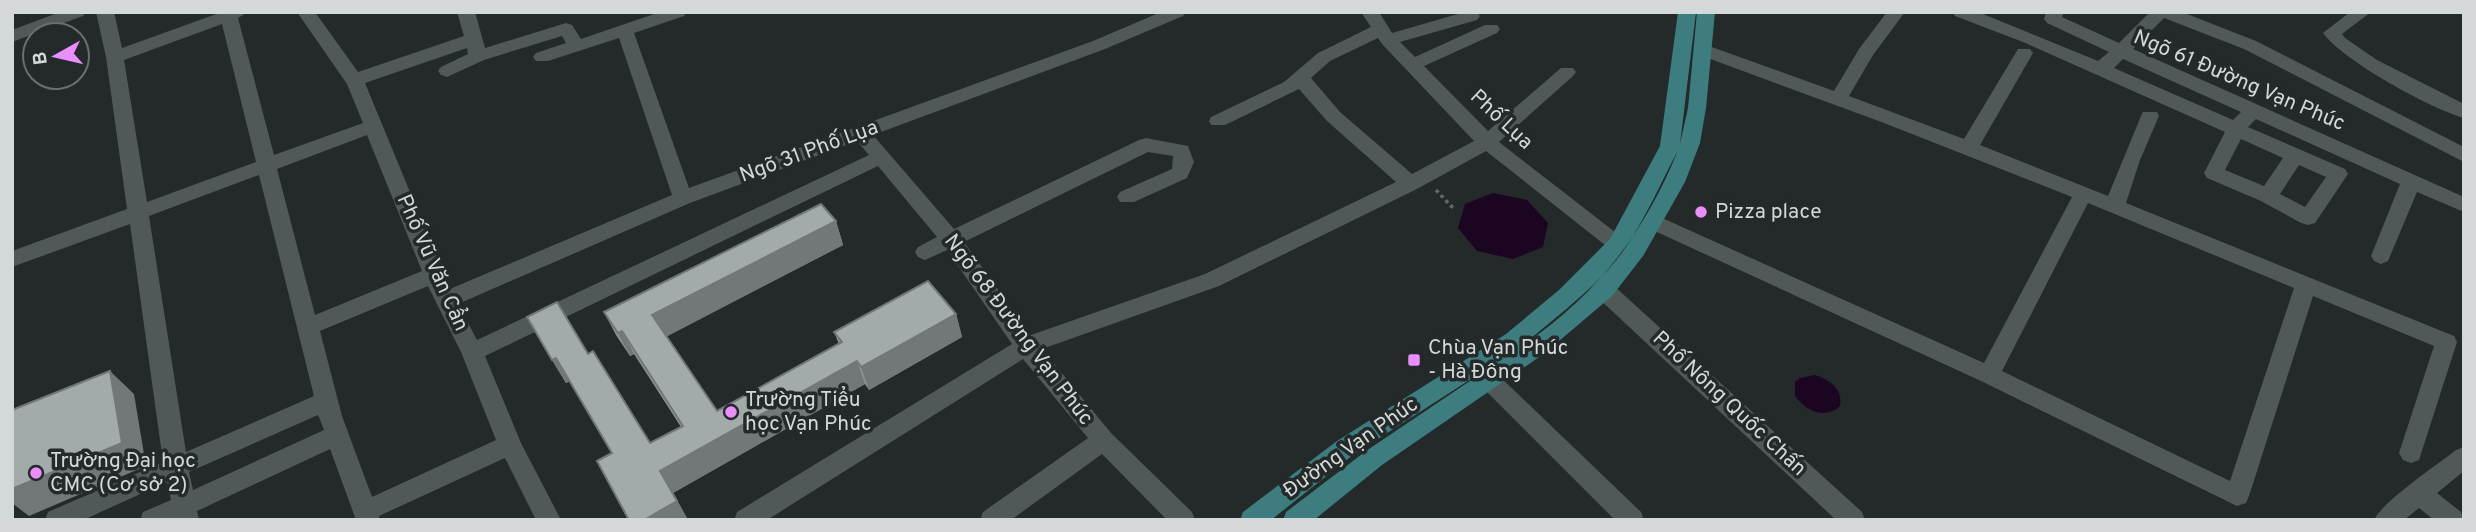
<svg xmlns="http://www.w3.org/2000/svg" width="2476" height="532" viewBox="0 0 2476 532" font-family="Overpass,sans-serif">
  <rect width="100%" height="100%" fill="#24292a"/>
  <g fill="#1c0521">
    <path d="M1493 193 1527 200 1548 223 1543 247 1513 259 1477 251 1458 228 1465 204Z"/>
    <path d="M1815 375C1830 380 1843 389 1840 406 1825 420 1806 411 1795 396V382L1800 378Z"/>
  </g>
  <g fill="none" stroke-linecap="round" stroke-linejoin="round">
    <path stroke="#636768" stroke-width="3.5" stroke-dasharray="3.5 3.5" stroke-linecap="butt" d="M1436 190 1454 209"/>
    <g fill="#515858" fill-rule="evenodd">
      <path d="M60 12H86L83 16 12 42V30Z"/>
      <path d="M96 12H114L122 48 222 12H248L238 18 274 155 363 123 347 84 297 12H315L358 72 464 36 457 12H475L485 48 566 23 572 25 581 39 660 12H687L684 16 634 33 689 188 1093 41 1161 12H1186L1183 16 1105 49 873 135 954 229 1139 140 1146 138 1188 146 1194 162 1187 178 1134 202H1120L1117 197 1120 192 1172 169 1173 156 1148 152 964 242 1031 335 1205 274 1396 182 1327 121 1299 89 1225 125H1211L1209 121 1211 117 1284 82 1318 53 1371 27 1361 12H1379L1392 33 1465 12H1477L1480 16 1477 20 1400 42 1415 57 1485 25H1497L1500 29 1497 33 1424 66 1488 131 1561 68H1573L1576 72 1573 76 1499 142 1624 239 1627 244 1624 249 1617 252 1610 249 1486 151 1417 189 1219 286 1042 349 1111 433 1192 512 1195 520H1167L1102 454 1011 520H980L983 512 1088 438 1023 359 767 520H734L737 512 1012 344 947 250 925 260 918 257 915 252 918 247 937 237 878 166 485 356 521 443 561 520H536L505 458 379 516 380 520H356L330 449 197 511 199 520H140L143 512 171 500 167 482 83 520H45L48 512 163 462 130 224 12 267V251L127 209 106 57ZM222 24 256 162 147 202 124 60ZM562 36 566 43 536 53 533 57 536 61H548L619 38 672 195 450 289 365 83 467 48 468 54 441 67 438 71 441 75 447 77 484 60ZM1378 38 1382 44 1474 141 1412 174 1340 112 1311 78 1330 61ZM367 135 422 271 315 315 277 169ZM857 141 869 155 477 340 458 304 690 203ZM259 175 314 396 186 452 149 216ZM428 286 461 352 496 440 372 497 342 416 320 331ZM318 415 324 430 193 490 189 472Z"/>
      <path d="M1887 12H1905L1873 55 1849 96 1964 139 2018 49H2030L2033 53 1980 145 2108 196 2141 116 2143 112H2157L2159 116 2140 160 2126 203 2454 336 2457 342 2419 460 2411 463 2403 460 2399 453 2434 346 2313 296 2249 496 2246 503 2237 506 1981 381 1646 227 1643 222 1646 217 1653 215 1660 217 1984 363 2072 197 1884 123 1697 54 1694 50 1703 44 1709 46 1834 91 1859 49ZM2088 203 2294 288 2230 481 2002 371Z"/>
      <path d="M1952 12H1978L2098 61 2109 52 2047 23 2044 19 2046 12H2064L2062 17 2119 43 2150 12H2182L2256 41 2464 147V162L2244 49 2164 18 2133 49 2464 197V212L2417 192 2388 261 2381 264 2374 261 2371 256 2400 184 2256 119 2248 127 2345 169 2348 174 2315 223 2308 225 2301 223 2261 201 2207 178 2204 173 2225 132 2023 42 1955 16ZM2123 59 2241 112 2233 120 2114 68ZM2241 139 2283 158 2264 186 2225 170ZM2299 165 2326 177 2305 207 2280 194Z"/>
      <path d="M2350 12H2371L2342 34 2345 38 2377 60 2464 104V118C2431 109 2342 60 2323 33Z"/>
      <path d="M1604 282 1612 284 1862 512 1865 520H1836L1596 296 1593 290 1596 284Z"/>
      <path d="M1488 370 1496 373 1641 512 1644 520H1615L1480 385 1477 379 1480 373Z"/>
      <path d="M2464 447V471L2437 493 2461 512 2464 520H2434L2419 508 2404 520H2374C2383 501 2437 465 2456 450Z"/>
    </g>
    <path fill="#3d7d7f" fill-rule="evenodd" d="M1678 12H1696L1680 144 1688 108 1697 12H1715L1706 108 1700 143 1685 182 1643 256 1612 296 1545 353 1382 465 1314 520H1283L1286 512 1366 451 1513 352 1353 455 1271 520H1240L1243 512 1337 441 1506 334 1559 290 1610 239 1660 146ZM1678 150C1646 231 1596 296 1523 345 1557 316 1601 284 1626 247 1646 217 1661 183 1678 150Z"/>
  </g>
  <path fill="#8c9292" d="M836 221 843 245 666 336 717 411 839 344 834 332 956 314 962 337 869 390 865 384 673 493 688 520H629L612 453 570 381 566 383 552 360 588 354 650 443 681 427 634 354 630 356 616 335 604 312Z"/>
  <g fill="#727777">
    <path d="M836 221 843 245 664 338 652 315Z"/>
    <path d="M956 314 962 337 869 390 861 367Z"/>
    <path d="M622 331 634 354 630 356 618 333Z"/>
    <path d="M556 358 570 381 566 383 552 360Z"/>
    <path d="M857 361 865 384 673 493 688 520H644L660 471Z"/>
    <path d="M110 371 134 394 146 466 29 516 12 503V489Z"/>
  </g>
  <g fill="#a3aaaa" stroke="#727777" stroke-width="2">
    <path d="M821 204 836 221 652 315 717 411 842 342 834 332 928 281 956 314 861 367 857 361 660 471 677 501 644 520H629L597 461 612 453 556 358 552 360 527 317 557 302 588 354 593 351 650 443 683 426 622 331 618 333 604 312Z"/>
    <path d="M110 371 122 443 12 489V410Z"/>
  </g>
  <g fill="#ea8dfd" stroke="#24292a" stroke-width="2.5">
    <circle cx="1701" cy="212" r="7"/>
    <rect x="1407" y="353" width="14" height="14" rx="3.5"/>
    <circle cx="731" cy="412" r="7"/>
    <circle cx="36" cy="473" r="7"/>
  </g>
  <g text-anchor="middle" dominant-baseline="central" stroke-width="7" stroke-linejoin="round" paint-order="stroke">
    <g font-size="21" fill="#d4d8d8" stroke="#24292a">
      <text transform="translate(2239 81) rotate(23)">Ngõ 61 Đường Vạn Phúc</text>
      <text transform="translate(1501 120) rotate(43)">Phố Lụa</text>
      <text transform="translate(809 152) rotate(-20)">Ngõ 31 Phố Lụa</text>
      <text transform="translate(432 263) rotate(66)">Phố Vũ Văn Cẩn</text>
      <text transform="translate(1018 330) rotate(53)">Ngõ 68 Đường Vạn Phúc</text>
      <text transform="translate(1729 404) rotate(43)">Phố Nông Quốc Chấn</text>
      <text transform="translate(1351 448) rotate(-35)">Đường Vạn Phúc</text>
    </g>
    <g font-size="21" fill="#d4d8d8" stroke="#24292a" text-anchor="start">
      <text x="1715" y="212">Pizza place</text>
      <text x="1428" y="348">Chùa Vạn Phúc<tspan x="1428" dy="24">- Hà Đông</tspan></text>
      <text x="745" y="400">Trường Tiểu<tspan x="745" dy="24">học Vạn Phúc</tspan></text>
      <text x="50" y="461">Trường Đại học<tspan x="50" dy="24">CMC (Cơ sở 2)</tspan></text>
    </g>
  </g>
  <rect width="2476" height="532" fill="none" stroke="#d4d8d8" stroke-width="28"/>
  <g transform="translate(56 56) rotate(262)"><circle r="33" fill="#24292a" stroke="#6a6f70" stroke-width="2"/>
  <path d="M0-5L12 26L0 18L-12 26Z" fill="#ea8dfd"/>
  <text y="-10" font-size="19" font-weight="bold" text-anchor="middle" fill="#d4d8d8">B</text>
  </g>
</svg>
